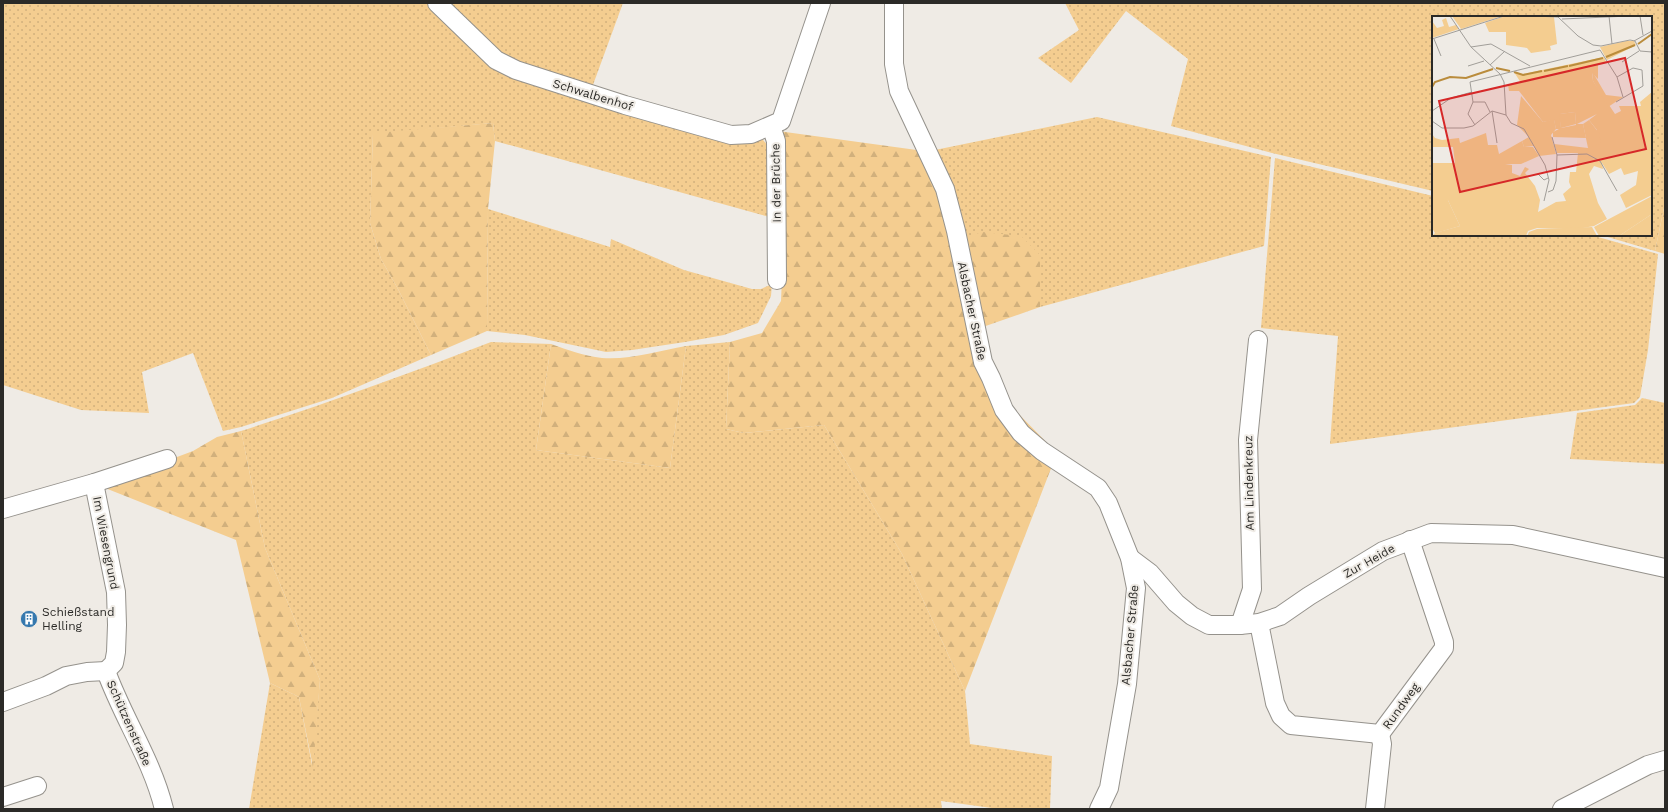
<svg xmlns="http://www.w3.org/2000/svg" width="1668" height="812" viewBox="0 0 1668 812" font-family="'Work Sans',sans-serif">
  <defs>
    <pattern id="grass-dots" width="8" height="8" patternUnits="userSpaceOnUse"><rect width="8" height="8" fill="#f4cd90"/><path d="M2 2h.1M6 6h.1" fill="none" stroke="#d1b07c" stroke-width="1.8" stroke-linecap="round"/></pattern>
    <pattern id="forest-firs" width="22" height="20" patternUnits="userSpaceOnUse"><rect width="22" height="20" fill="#f4cd90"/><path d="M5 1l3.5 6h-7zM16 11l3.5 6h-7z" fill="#d1b07c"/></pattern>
  </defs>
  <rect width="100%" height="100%" fill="#efebe5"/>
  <g fill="url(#grass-dots)">
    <path d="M3 3H433L494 62 752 139 763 140 771 149 773 218 495 141 493 123 373 134 370 223 381 259 398 289 431 355 332 398 241 427 223 431 193 353 142 372 149 413 81 410 3 385Z"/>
    <path d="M441 3H623L590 93 517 68Z"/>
    <path d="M1065 3H1665V203L1655 251 1601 235H1651V17H1433V191L1272 153 1171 126 1188 59 1126 11 1071 83 1038 58 1079 30Z"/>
    <path d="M1097 117 1271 157 1264 246 1040 307V255L959 238 930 151Z"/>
    <path d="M1275 158 1433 196V235H1591L1658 254 1648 350 1640 397 1634 403 1330 444 1338 336 1261 328Z"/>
    <path d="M488 209 610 247 611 239 684 270 752 289H761L772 284 771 296 758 323 724 335 685 342 632 350 606 352 525 335 487 331Z"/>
    <path d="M491 342 551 344 536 450 670 468 686 346 730 342 726 429 744 433 824 425 902 554 965 691 970 744 1052 756 1050 809H999L941 801 942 809H249L270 683 299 697 312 765 320 680 265 548 241 431C325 404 408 374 491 342Z"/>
    <path d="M1642 398 1665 403V464L1570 459 1577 413 1635 405Z"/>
  </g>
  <g fill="url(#forest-firs)">
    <path d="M493 123 495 141 488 209 487 331 431 355 398 289 381 259 370 223 373 133Z"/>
    <path d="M778 131 924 151 1002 397 1057 453 965 691 902 554 824 425 744 433 726 429 730 342 762 333 781 301 782 277Z"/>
    <path d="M1665 203V254L1655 251Z"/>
    <path d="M983 232 1021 236 1040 255V307L977 329 959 238Z"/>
    <path d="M551 344C568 350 584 356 602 358 630 360 659 351 686 346L670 468 536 450Z"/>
    <path d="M241 431 265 548 320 680 313 767 299 697 270 683 236 540 100 486 193 451 217 437Z"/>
  </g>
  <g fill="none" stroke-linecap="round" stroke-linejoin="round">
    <defs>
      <g id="minor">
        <path d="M437 3 496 60 516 70 625 105 731 135 751 134 781 121 821 3"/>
        <path d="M894 3V64L899 91 945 189 956 231 983 362 991 378 1004 410 1021 433 1042 451 1098 488 1108 503 1130 558 1136 588 1127 684 1109 788 1099 809"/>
        <path d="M771 126 776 141 777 280"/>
        <path d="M94 483 116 592 117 625 116 652 114 663 106 671"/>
        <path d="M3 509 94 483 167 459"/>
        <path d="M1130 558 1150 573 1176 603 1192 616 1209 625H1240L1259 623 1280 616 1309 596 1383 551 1431 533 1513 535 1665 568"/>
        <path d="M1259 623 1275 703 1281 716 1291 725 1380 734 1444 648V642L1410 540"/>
        <path d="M1240 625 1252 589 1248 440 1258 340"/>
        <path d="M106 671C123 718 152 760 164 809"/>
        <path d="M3 702 46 686 66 676 87 672 106 671"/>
        <path d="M3 797 37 786"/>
        <path d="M1375 809 1382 744 1380 734"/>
        <path d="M1562 809 1648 765 1665 760"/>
      </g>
    </defs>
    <use href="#minor" stroke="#95928c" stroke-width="20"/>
    <use href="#minor" stroke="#fff" stroke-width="18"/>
  </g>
  <defs>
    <symbol id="building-disc" viewBox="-11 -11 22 22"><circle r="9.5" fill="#3578ae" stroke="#efebe5"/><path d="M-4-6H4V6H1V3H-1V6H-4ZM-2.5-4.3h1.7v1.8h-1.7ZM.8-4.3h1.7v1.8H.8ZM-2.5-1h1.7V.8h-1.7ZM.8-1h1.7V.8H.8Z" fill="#fff"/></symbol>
  </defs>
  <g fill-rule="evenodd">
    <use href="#building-disc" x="19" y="609" width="20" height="20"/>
  </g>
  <g text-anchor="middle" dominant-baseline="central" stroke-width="4" stroke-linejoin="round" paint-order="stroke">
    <g font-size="12" fill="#2b2a27" stroke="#efebe5">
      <text transform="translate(593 95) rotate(17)">Schwalbenhof</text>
      <text transform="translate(776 183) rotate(-91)">In der Brüche</text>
      <text transform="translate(972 311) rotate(78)">Alsbacher Straße</text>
      <text transform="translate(1249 483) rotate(-91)">Am Lindenkreuz</text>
      <text transform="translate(106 543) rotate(79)">Im Wiesengrund</text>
      <text transform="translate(1369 561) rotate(-29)">Zur Heide</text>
      <text transform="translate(1130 635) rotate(-85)">Alsbacher Straße</text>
      <text transform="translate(1401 706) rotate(-54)">Rundweg</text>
      <text transform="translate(129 723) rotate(66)">Schützenstraße</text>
    </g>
    <g font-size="12" fill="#2b2a27" stroke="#efebe5" text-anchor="start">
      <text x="42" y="612">Schießstand<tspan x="42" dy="14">Helling</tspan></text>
    </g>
  </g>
  <g transform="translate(1432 16)">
    <rect width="220" height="220" fill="#efebe5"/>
    <path d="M20 0H70L29 13ZM73 0 122 1 125 28 118 30 119 34 99 37 95 32 74 29V16H57L53 7ZM14 2 17 11 24 9 27 13 0 22V5L5 12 12 10 10 4ZM194 25H202L204 29 175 44 168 31ZM172 41 174 46 166 48V63L160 57 161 65 183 98 189 95 187 90H209L208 86 220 76V179L194 192 188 179 204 169 206 155 192 159 189 152 177 158 170 147 171 153 162 150 157 158 166 187 175 203 162 210 145 213 105 212 96 215 94 220H6L3 217 28 210 14 180 23 147 21 131H0V118L3 122 10 124 27 122 28 127 54 117 56 129H65L67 138 90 125 92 131H101L107 140 89 148H73L80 149V157L88 160 93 151 97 153 93 157 103 170 108 184 106 196 124 186 134 185 131 178 139 171 137 166 138 156H144L146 137H125L122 128 156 132 165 114 157 104 165 98 145 108H151L154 122 121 121V116L127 113H124L122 104 111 106 87 75H77L76 69 89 67 82 56 91 58ZM143 96 144 109 129 112 128 98ZM220 180V198L187 220H167L162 211Z" fill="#f4cd90" fill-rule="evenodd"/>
    <path d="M160 55 174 79 191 81 176 91 161 65ZM89 80 111 106 122 103 124 113 119 119 124 138 107 140 102 130 92 131 90 125 97 121 85 109ZM143 96 144 108 129 112 127 98ZM157 104 167 117 169 127 156 132 151 108ZM0 147H23L24 163 15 165 14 180 28 210 4 217 6 220H0L3 217 0 212ZM220 198V220H187ZM160 211 165 220H95L97 216 105 213Z" fill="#f4cd90"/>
    <path d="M0 147 22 148 17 184 0 183Z" fill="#f4cd90"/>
    <path fill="none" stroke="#ba8c3c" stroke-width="2" d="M206 28 220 18M174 41 203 29M137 50 171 42M64 52 78 55M112 55 136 50M82 56 91 59 110 55M0 71 3 66 18 61 34 62 61 53"/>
    <path fill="none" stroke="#a19e99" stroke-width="1" d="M18 0 39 31 68 58 72 66 74 99 79 107 92 113 113 149 117 164 112 185M101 0 126 1 146 20 161 29 169 30 198 24 203 25 208 35 220 36M177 0 180 28M208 0 211 19M130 3 197 0M0 23 72 0M2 23 9 40M202 25 220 15M39 31 59 28 98 50M168 34 185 61M190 46 207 35M58 49 73 35M36 50 52 45M185 61 191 81M41 86 38 66 168 34M184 86 211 70 210 54 201 52 185 61M0 95 19 82 40 76M60 95 65 127M0 105 10 112H32L41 110 60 95 74 99M43 109 36 98 41 86H53L58 96M125 139 155 138 168 145 185 175M106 158 112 164 116 162M116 176 121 174 124 165 125 139 120 121"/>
    <path fill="#d62828" fill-opacity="0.15" stroke="#d62828" stroke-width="2" d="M193 42 214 133 28 176 7 85Z"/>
    <rect width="220" height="220" fill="none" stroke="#2b2a27" stroke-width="2"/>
  </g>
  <rect width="1668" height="812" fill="none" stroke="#2b2a27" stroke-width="8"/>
</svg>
